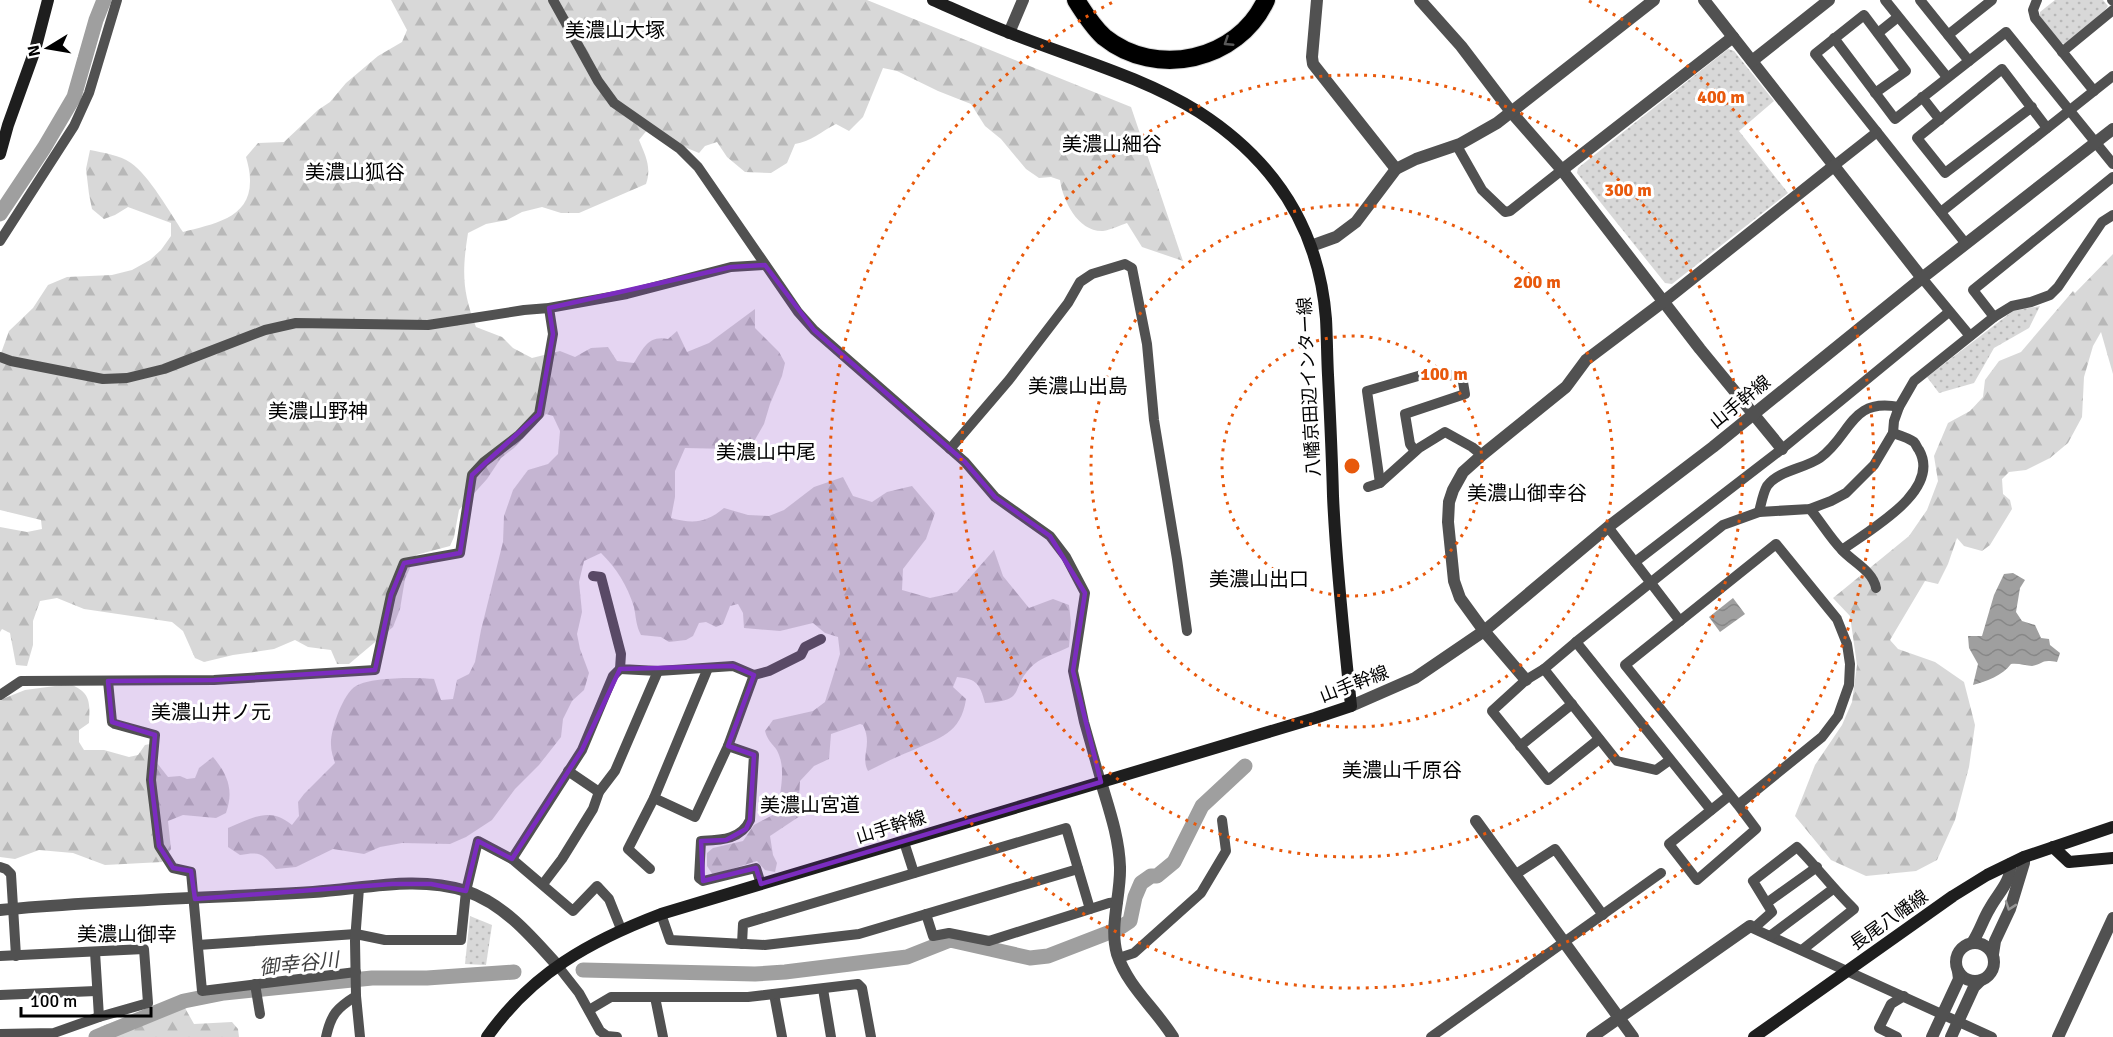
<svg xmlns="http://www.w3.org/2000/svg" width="2113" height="1037" viewBox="0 0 2113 1037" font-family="Signika,'Noto Sans JP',sans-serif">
  <defs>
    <pattern id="forest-firs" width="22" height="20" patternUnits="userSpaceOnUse" patternTransform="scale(1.5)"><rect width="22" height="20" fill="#d8d8d8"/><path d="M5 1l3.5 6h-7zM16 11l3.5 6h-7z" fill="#b8b8b8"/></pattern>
    <pattern id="park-dots" width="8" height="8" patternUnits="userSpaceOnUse" patternTransform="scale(1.5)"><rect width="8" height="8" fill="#d8d8d8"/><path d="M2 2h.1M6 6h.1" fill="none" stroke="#b8b8b8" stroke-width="1.8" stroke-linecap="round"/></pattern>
    <pattern id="water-waves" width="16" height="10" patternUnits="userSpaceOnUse" patternTransform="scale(1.5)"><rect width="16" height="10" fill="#9f9f9f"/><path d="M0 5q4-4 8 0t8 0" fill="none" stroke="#878787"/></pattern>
  </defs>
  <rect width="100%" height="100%" fill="#fff"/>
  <g fill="url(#forest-firs)">
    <path d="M391 0H867L1131 107 1183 261 1142 247 1127 223C1120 225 1111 230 1103 231 1078 232 1063 201 1060 180L1051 177 1039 178 1026 169 1001 139 985 126 971 104 938 91 897 71 883 68 863 117 849 131 836 124C822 131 810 142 795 144L787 163 771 173 745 172 727 157 717 142 705 146 699 153 682 146 652 124 639 140C645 155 652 167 646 184L579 213H561L542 207 522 212 507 220 486 224 468 233C462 271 462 291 476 327L502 337 513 348 532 358 560 351 575 357 591 348 608 347 617 361 634 363C643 349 648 335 668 339L677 331 687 352 709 343 755 309V328L779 352 785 363 782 376 770 404 764 424 752 445 729 449 685 448 675 471V497L671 518C693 524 706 523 724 508L748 515 769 516 784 510 814 487 843 477 853 496 872 502 887 492 912 486 935 513 926 539 903 569 902 590 930 598 957 592 994 550 1003 576 1029 608 1053 599 1069 605 1071 623 1069 647C1057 653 1039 658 1030 668 1009 691 1027 700 985 703 980 684 977 679 957 677L953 687 966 699C961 734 939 738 911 751 896 757 882 764 868 771 860 756 873 745 863 725L860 724 831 734 829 759 814 766 800 781 799 797 803 814 770 836 773 855 777 863 775 872 765 870 757 861 713 875 707 866V853L713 848 743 841 754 825 778 812C779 795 786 772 779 755 776 745 769 745 765 731L773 720 813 711 825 702 840 654 838 637 825 633 813 623 780 631 744 628 743 613 738 604 730 606 723 624 716 627 706 622 699 623 693 636 686 640 669 642 661 637 641 635C636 626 636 617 634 607 627 585 617 569 601 553L584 561 579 582 582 612 577 634 580 649 589 673 584 690 572 701 563 719 561 737 539 765 515 789 492 820 466 837 450 844 402 843 380 847 364 854 333 849 296 867 276 869C263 854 261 851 240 855L228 847V828C252 818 270 806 292 825L299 816 298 802 304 794 335 763C333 757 331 751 331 745 330 731 343 693 356 686 370 677 417 677 434 679L441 700 453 699 457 680 469 674 475 662 481 630 503 542 504 516 513 490 528 470 548 464 558 454 560 431 553 416 546 414 514 448 501 458 487 479 459 510 454 537 450 546 416 555 405 579 400 609 393 627 349 664H337L331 650 308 647 295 640 274 649 233 655 204 662 195 658 183 631 172 622 84 609 57 598 40 601 33 621V645L27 666 16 665 10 633 2 629 0 632V527L27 532 42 529 41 520 0 510V356L9 331 33 308 48 285 67 277 112 275 132 270 150 260 161 250 171 236V223L128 207 115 215 104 219 92 209 89 194 86 169 90 150C104 153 120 155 131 163 148 174 171 214 183 232 212 224 251 219 250 180 250 172 248 164 246 157L258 143 284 142 318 110 330 102 346 83 378 56 402 42 407 30Z"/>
    <path d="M2113 254V374L2101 332 2093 346 2084 377 2082 417 2068 443 2050 458 2026 470 2009 472 2002 479 2003 494 2010 500 2012 509 1990 545 1982 551 1964 546 1957 538 1948 564 1938 584 1925 581 1890 640 1898 649 1935 662 1964 682 1975 725 1969 767 1955 820 1937 860 1916 871 1866 876 1831 860 1795 816 1815 765 1842 725 1852 702 1857 665 1850 616 1833 598 1909 536 1927 510 1938 481 1934 456 1948 423 1970 411 1983 397 1985 380 1999 361 2021 352 2073 291 2075 293Z"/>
    <path d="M70 684C91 693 90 702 89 723L79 730V742L84 750H104L129 757 138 755 145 745 150 744 157 763 168 777 180 776 187 779 195 778 199 768 213 757C228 775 234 790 226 813L216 818 183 815 168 821 171 849 162 862 105 865 73 853 39 850 15 859 0 857V700L25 690Z"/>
    <path d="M185 1008 194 1024 232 1022 238 1029 239 1037H102L100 1027 136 1013Z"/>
  </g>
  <g fill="url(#park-dots)">
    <path d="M2055 0H2103L2108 6 2105 10 2066 44 2060 43 2040 17V12Z"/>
    <path d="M1728 49 1734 51 1774 101 1739 131 1788 193 1672 284 1665 283 1577 173 1578 168Z"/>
    <path d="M2040 306 2029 328 1994 348 1974 383 1939 393 1927 377 2013 311Z"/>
    <path d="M470 916 492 925 486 965 465 964Z"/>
  </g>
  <g fill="url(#water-waves)">
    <path d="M2013 573 2025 580 2020 588 2016 612 2022 621 2035 625 2041 638 2049 639 2050 645 2060 653 2057 662C2040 659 2044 664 2032 666 2026 666 2019 663 2011 664 2002 676 1987 681 1973 685L1978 664 1969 648 1968 636H1982L1994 595 2004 574Z"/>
    <path d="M1733 598 1745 614 1720 632 1709 617Z"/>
  </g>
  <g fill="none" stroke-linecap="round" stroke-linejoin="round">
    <g stroke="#9f9f9f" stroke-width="15">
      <path d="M0 214 44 148 74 97 96 20 104 0"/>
      <path d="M583 970 755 974 785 972 907 957 950 940 1030 958 1048 956 1118 929 1130 921 1135 897 1141 883 1151 876H1157L1174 862 1202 806 1245 766"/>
      <path d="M96 1037 184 1001 224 993 372 978H427L514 972"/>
    </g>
    <defs>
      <path id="motorway" d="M1076 0C1084 13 1093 27 1104 37 1156 79 1238 61 1266 0"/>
    </defs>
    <use href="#motorway" stroke="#dbdbdb" stroke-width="20"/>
    <g stroke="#515151" stroke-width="10">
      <path d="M553 0 598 81 614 103 680 149 698 167 798 312 814 330 965 462 995 497 1050 536 1066 557 1085 593 1073 671 1084 722 1101 782"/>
      <path d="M1885 0 1947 77"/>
      <path d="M1920 0 1969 61"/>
      <path d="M2037 0 2033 10 2035 18 2094 91"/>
      <path d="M2112 0 2113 1"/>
      <path d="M1878 33 1898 17"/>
      <path d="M1948 35 1992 0"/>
      <path d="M1834 38 1895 119 2006 32 2113 164"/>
      <path d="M2062 52 2113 10"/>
      <path d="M1875 93 1906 71 1864 15 1815 54 1966 244"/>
      <path d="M1922 97 1940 120"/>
      <path d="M2032 107 1945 173 1917 138 2002 69 2047 128"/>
      <path d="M1457 146 1482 190 1505 212 1510 211 1562 170"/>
      <path d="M1835 165 1877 132"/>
      <path d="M1941 212 2113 76"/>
      <path d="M0 241 74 126 89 93 117 0"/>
      <path d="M1922 278 1970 336"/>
      <path d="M1994 317 1973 290 2113 177"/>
      <path d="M0 357 11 361 103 379 127 378 164 369 265 330 296 323 428 325 524 310 549 308 627 294 731 267 765 265"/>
      <path d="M950 449 1009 380 1068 303 1080 282 1092 274 1125 264 1132 268 1147 344 1154 420 1177 559 1187 631"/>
      <path d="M1380 483 1367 391 1425 374 1462 376 1465 394 1405 414 1410 444 1415 451"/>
      <path d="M1368 487 1380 483 1419 448 1445 432 1472 447 1482 455"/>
      <path d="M1810 509C1821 522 1830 538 1842 550 1853 562 1873 571 1876 588"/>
      <path d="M1759 512C1761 504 1763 493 1767 486 1779 470 1804 469 1820 458 1851 436 1850 397 1899 407"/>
      <path d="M1608 527 1680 621"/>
      <path d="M1842 550C1869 530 1942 491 1919 450 1917 448 1916 444 1914 442 1909 438 1899 435 1893 433"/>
      <path d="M1635 562 1782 449 1949 312"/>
      <path d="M593 576 601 577 621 654 620 669 658 671 733 666 754 675 769 671 801 655 805 647 821 639"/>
      <path d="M1576 642 1711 810"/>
      <path d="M1544 669 1617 761 1656 770 1670 760"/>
      <path d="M108 681 112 722 115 724 155 735 151 780 159 846 173 868 191 872 202 991 356 972"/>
      <path d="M0 695 21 681 214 680 375 670 391 595 404 563 460 553 472 475 484 462 519 435 539 414 553 334 549 308"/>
      <path d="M1599 739 1548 780 1492 711 1526 680 1544 669 1576 642 1723 525 1759 512 1810 509 1831 501 1846 493 1874 465 1893 433 1894 421 1899 407 1914 381 1994 317 2012 306 2031 302 2050 295 2058 287 2102 222 2113 215"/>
      <path d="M728 746 754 755 750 820C741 840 720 840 701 841L699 878 703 881 756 868 761 884"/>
      <path d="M1520 746 1572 704"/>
      <path d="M568 771 599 792"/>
      <path d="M1730 795 1669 844 1697 880 1756 829 1738 805 1625 665 1776 544 1837 619 1847 644 1850 664 1849 685 1838 716 1822 737 1738 805"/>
      <path d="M654 798 695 817 728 746 754 675"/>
      <path d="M904 842 914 873"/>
      <path d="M512 859 582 750 613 676 620 669"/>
      <path d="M0 867 6 869 11 874 16 956"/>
      <path d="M650 869 628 849 654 798 708 668"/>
      <path d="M1516 874 1555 849 1603 915"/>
      <path d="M543 884 562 859 593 809 599 792 615 771 658 671"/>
      <path d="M1768 902 1817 867"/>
      <path d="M661 914 670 940 765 945 859 934 1078 869"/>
      <path d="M926 914 933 936 949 933 989 941 1109 903 1118 902"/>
      <path d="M1750 927 1992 1037"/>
      <path d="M1754 928 1772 912 1753 881 1797 847C1817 867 1834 890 1854 909L1802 950"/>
      <path d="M1770 936 1833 889"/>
      <path d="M742 944 743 924 1066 828 1090 909"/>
      <path d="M198 945 356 934 385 940H461L466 891 478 841 512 859 573 911 597 886 609 899 621 929"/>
      <path d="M95 952 99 1017"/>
      <path d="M0 956 144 949 148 1003 99 1017 54 1033 0 1034"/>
      <path d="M1119 958 1134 953 1201 893 1226 851 1222 820"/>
      <path d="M557 965 579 993 600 1031 607 1036 617 1037"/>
      <path d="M255 984 260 1014"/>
      <path d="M823 989 831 1037"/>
      <path d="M774 994 782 1037"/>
      <path d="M0 995 96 991"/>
      <path d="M356 996 360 1037"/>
      <path d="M655 997 663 1037"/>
      <path d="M589 1010 611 997H748L858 984 862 988 871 1037"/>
      <path d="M326 1037C331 1014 337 1008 356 996L355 941 359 888"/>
      <path d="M1431 1037 1661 873"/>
      <path d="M1897 1037 1879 1028 1891 1004 1904 996"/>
    </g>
    <g stroke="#515151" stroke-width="12">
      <path d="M1317 0 1312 57 1313 64 1396 169"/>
      <path d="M1420 0 1461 46 1512 113 1562 170 1700 349 1782 449"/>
      <path d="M1704 0 1922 278"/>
      <path d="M1009 33 1023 0"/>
      <path d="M1752 61 1829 0"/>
      <path d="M1562 170 1733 37"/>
      <path d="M1311 246 1336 237 1356 222 1396 169 1416 159 1460 144 1497 123 1654 0"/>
      <path d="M1526 680 1484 631 1460 598 1454 581 1448 522 1449 502 1453 490 1463 472 1482 455 1566 387 1586 360 1663 302 1835 165"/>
      <path d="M1351 706 1415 678 1484 631 1608 527 1713 447 1922 278 2113 129"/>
      <path d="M1101 782C1109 809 1119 837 1120 867 1121 895 1109 926 1117 954 1128 987 1155 1008 1173 1037"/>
      <path d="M1476 821 1633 1037"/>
      <path d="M0 910C104 900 209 898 313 892 363 889 416 875 466 891 504 904 531 936 557 965"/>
      <circle cx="1975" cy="962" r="19"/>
      <path d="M1972 943C1980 931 1983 919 1990 908 1998 893 2012 881 2010 864"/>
      <path d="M1993 954 1995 941 2010 909 2024 863V857"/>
      <path d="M1592 1037 1750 926"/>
      <path d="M1932 1037 1959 979 1958 971"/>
      <path d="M1951 1037 1974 987 1980 981"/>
      <path d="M2058 1037 2113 918"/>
    </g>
    <g stroke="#1e1e1e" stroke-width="12">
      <path d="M0 154 8 125 35 50 48 0"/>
      <path d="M2053 847 2069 862 2113 858"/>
      <path d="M487 1037C532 973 590 941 661 914L1315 718 1351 706C1344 636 1336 566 1333 496 1332 456 1330 415 1328 375 1327 356 1327 337 1326 319 1319 228 1275 161 1199 112 1141 76 1073 58 1010 33 984 23 958 11 933 0"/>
      <path d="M1754 1037 1953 896 1987 875 2024 857 2113 827"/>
    </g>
    <use href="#motorway" stroke="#000" stroke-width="18"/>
  </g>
  <defs><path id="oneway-chevron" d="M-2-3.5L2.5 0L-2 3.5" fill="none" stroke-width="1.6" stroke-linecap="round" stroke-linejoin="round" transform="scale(1.5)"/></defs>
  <use stroke="#595959" href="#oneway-chevron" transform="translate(1228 42) rotate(147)"/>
  <use stroke="#979797" href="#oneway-chevron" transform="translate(2010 906) rotate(109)"/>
  <path fill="#7b2cbf" fill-opacity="0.2" stroke="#7b2cbf" stroke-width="4.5" stroke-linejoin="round" d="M765 265 814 330 965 462 995 497 1050 536 1085 593 1073 671 1101 782 761 884 756 868 703 881 701 841 726 840 746 829 750 820 754 755 728 746 754 675 733 666 620 669 582 750 512 859 478 841 466 891 431 884H392L195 899 191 871 173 868 159 846 151 780 155 735 112 722 108 681 214 680 375 670 391 595 404 563 460 553 472 475 539 414 553 334 549 308 731 267Z"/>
  <g fill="none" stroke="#e8590c" stroke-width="3" stroke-dasharray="3 6">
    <circle cx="1352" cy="466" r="130"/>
    <circle cx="1352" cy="466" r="261"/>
    <circle cx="1352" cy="466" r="391"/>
    <path d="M1589 1A522 522 0 1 1 1115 1"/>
  </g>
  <g text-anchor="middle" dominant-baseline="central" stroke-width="6" stroke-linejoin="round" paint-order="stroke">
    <g font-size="18" fill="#000" stroke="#fff">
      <text transform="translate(1309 387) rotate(-93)">八幡京田辺インター線</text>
      <text transform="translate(1740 402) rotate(-39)">山手幹線</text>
      <text transform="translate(1354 684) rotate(-21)">山手幹線</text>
      <text transform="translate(891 827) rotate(-17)">山手幹線</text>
      <text transform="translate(1889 920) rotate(-35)">長尾八幡線</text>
    </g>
    <g font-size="20" fill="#000" stroke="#fff">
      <text x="615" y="30">美濃山大塚</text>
      <text x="1112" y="144">美濃山細谷</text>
      <text x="355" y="172">美濃山狐谷</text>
      <text x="1078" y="386">美濃山出島</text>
      <text x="318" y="411">美濃山野神</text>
      <text x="766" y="452">美濃山中尾</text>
      <text x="1527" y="493">美濃山御幸谷</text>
      <text x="1259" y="579">美濃山出口</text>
      <text x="211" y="712">美濃山井ノ元</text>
      <text x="1402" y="770">美濃山千原谷</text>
      <text x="810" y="805">美濃山宮道</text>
      <text x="127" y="934">美濃山御幸</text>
    </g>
    <g font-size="20" font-style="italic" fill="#404040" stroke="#fff">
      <text transform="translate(299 964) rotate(-6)">御幸谷川</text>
    </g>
  </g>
  <circle cx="1352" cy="466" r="9" fill="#e8590c" stroke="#fff" stroke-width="3"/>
  <g font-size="18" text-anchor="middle" font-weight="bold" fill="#e8590c" stroke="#fff" stroke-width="6" stroke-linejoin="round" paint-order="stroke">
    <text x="1721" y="103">400 m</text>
    <text x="1628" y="196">300 m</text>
    <text x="1537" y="288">200 m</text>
    <text x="1444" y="380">100 m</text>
  </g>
  <g transform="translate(48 48) rotate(259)" stroke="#ffffff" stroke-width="4.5" paint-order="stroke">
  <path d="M0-4.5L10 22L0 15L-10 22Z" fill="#000000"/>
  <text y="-9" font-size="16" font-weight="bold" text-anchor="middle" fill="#000000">N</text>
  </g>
  <path d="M21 1007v9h130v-9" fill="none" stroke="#000000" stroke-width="3"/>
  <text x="30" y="1007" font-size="18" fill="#000000" stroke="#ffffff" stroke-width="4.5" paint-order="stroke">100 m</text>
</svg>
